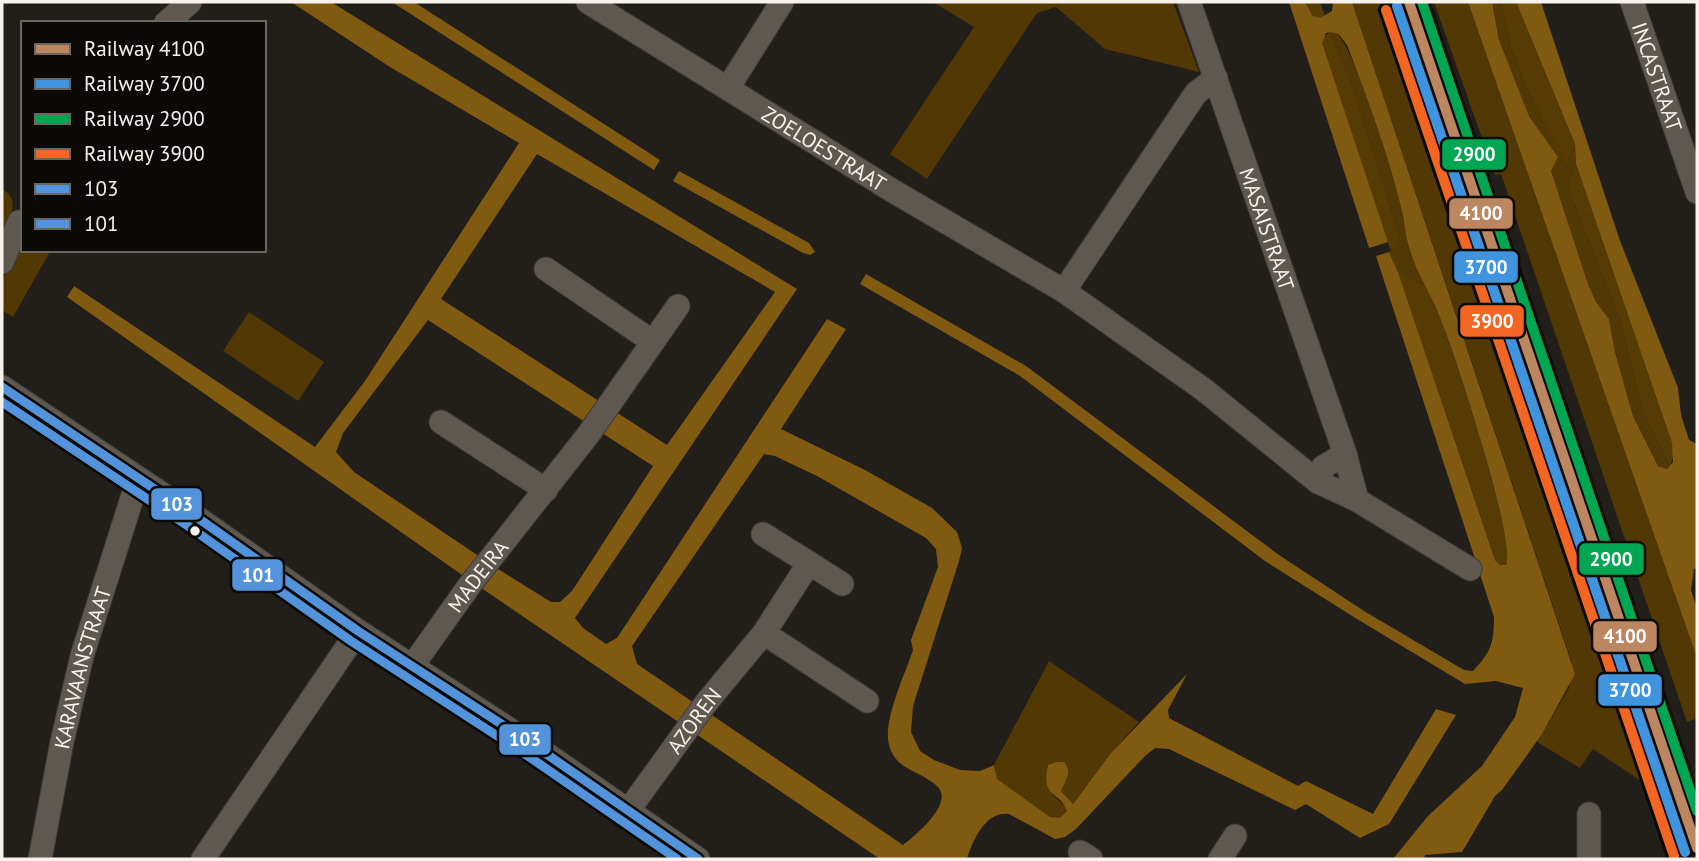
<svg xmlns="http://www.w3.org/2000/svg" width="1699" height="861" viewBox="0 0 1699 861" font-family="'PT Sans',sans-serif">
  <rect width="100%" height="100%" fill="#221e1a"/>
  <g fill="#523804">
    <path d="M933 2H1173L1199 72 1105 49 1056 7 1037 13 927 179 890 154 974 27Z"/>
    <path d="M1352 2H1403L1469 198 1461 201 1630 697 1619 701 1647 785 1593 749 1580 768 1537 742 1569 688 1572 663Z"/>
    <path d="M1434 2H1468L1697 658V724L1695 719 1687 722 1501 174 1495 175Z"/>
    <path d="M1492 2H1500L1511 48 1526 87 1566 165 1575 144 1576 164 1568 180 1571 196 1621 323 1643 413 1670 466 1667 469 1658 466 1633 416 1615 352 1609 319 1596 302 1588 284 1551 171 1558 157 1529 116 1499 40Z"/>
    <path d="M1333 31C1354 39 1395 182 1402 210 1405 222 1405 235 1409 247 1413 261 1420 273 1426 286L1398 272 1389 252 1400 238 1352 84 1330 32Z"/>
    <path d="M2 189C21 200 11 216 2 230Z"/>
    <path d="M23 238V250H51L13 317 2 310V281Z"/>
    <path d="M249 312 324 362 298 401 223 351Z"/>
    <path d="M1049 661 1139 722 1111 753 1072 805 1061 791 1067 778 1064 762H1056L1048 765C1045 777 1047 790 1056 798 1062 804 1065 803 1067 811L1060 819 1050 817 997 779 994 765Z"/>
  </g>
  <g fill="#563b04">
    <path d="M1305 2H1320L1325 16 1320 18 1313 16Z"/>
    <path d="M1500 2H1516L1575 144 1566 166 1526 87 1511 48Z"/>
    <path d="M1330 32 1352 84 1400 238 1393 248 1390 249 1322 48V39Z"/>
    <path d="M1576 164 1672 443 1674 454 1670 466 1643 413 1621 323 1571 196 1568 180Z"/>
    <path d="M1398 272 1426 286 1441 319 1478 430 1507 537 1508 557 1506 565H1500L1495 560Z"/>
  </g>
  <g fill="#815a11" fill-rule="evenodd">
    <path d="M291 2H331L797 289 575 618 583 628 606 644 617 638 827 319 846 329 781 429 865 470 932 508 957 532 962 548 959 561 913 706 911 732 920 751 934 760 960 770 980 771 994 765 997 779 1050 817 1060 818 1067 811C1061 791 1040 799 1048 765L1056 762H1064C1073 772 1065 781 1061 791L1073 804 1111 753 1187 674 1168 710 1169 718 1298 786 1306 781 1373 814 1436 709 1456 715 1389 824 1360 838 1306 804 1295 810 1169 749 1155 748 1145 756 1076 829 1065 837 1055 839 1009 814C986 810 972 841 967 859H880L465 577 67 297 74 286 315 447 365 381 519 143 390 67ZM537 154 775 292 667 445 441 299ZM428 320 653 466 572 591 560 602H551L495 567 354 472 336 452 343 433ZM764 454 775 456 817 476 926 538 936 549 938 567 911 640 913 650C905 674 886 714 888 739 892 771 919 769 937 786 955 803 916 835 903 845L637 664 632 646Z"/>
    <path d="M392 2H414L660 160 654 170Z"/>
    <path d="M1289 2H1305L1313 16 1320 18 1332 11 1333 2H1352L1575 674 1542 734 1502 790 1495 796 1462 852 1425 855 1424 859H1393L1428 816 1482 766 1515 717 1523 688 1496 681 1465 684 1357 619 1265 561 1020 376 860 284 866 274 1026 366 1279 555 1364 611 1464 670 1473 671C1491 652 1494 643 1494 617L1376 256 1389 252 1398 272 1495 560 1500 565H1506C1516 538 1455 356 1441 320 1432 295 1416 273 1409 247 1405 235 1405 223 1402 211 1388 154 1368 99 1347 45 1340 36 1338 30 1326 33L1322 43 1388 242 1369 248Z"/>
    <path d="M1468 2H1492L1499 40 1529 116 1558 157 1551 171 1588 284 1596 302 1609 319 1615 352 1633 416 1658 466 1667 469 1673 462 1672 443 1576 164 1575 144 1516 2H1541L1619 238 1678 388 1681 415 1689 440 1697 444V568L1694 569 1691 590 1697 609V658Z"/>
    <path d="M679 171 809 243 815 252 810 255 803 253 673 181Z"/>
  </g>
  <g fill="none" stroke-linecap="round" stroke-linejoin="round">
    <defs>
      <g id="minor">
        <path id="s1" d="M588 2 893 191 1064 291 1203 389 1318 482 1357 500"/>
        <path id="s2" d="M1189 2 1345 454 1357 500 1470 569"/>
        <path id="s3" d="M1632 2 1697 192"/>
        <path d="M166 23 190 2"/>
        <path d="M728 88 782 2"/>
        <path d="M2 262 19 222"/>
        <path d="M546 269 653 342"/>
        <path d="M1064 291 1196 93 1216 78"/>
        <path d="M2 387 195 516 358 631 532 744 698 859"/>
        <path d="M441 422 546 490"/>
        <path d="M1318 482 1323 467 1345 454"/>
        <path d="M809 563 842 584"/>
        <path d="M764 633 867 701"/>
        <path id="s4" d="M413 665 469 586 588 435 678 306"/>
        <path id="s5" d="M628 811 706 703 764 633 809 563 763 534"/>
        <path d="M1080 852 1091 859"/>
        <path id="s6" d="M40 859 62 742 82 656 138 479"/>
        <path d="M203 859 358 631"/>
        <path d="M1220 859 1235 836"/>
        <path d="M1589 859V814"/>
      </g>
    </defs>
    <use href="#minor" stroke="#3f3c38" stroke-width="25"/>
    <use href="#minor" stroke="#5e5850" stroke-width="23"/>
    <defs>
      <path id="bus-1" d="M2 387 195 516 358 631 532 744 698 859"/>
      <path id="bus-2" d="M2 402 188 526 351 641 525 754 677 859"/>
    </defs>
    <use href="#bus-1" stroke="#0c0a06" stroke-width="14"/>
    <use href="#bus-2" stroke="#0c0a06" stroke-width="14"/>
    <use href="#bus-1" stroke="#5393db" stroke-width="9"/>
    <use href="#bus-2" stroke="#5393db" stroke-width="9"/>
    <defs>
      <path id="rail-1" d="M1409 2 1697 848"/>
      <path id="rail-2" d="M1397 6 1685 852"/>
      <path id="rail-3" d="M1422 2 1697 811"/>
      <path id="rail-4" d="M1386 10 1674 856"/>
    </defs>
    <use href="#rail-1" stroke="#0c0a06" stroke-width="16"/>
    <use href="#rail-2" stroke="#0c0a06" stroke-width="16"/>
    <use href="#rail-3" stroke="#0c0a06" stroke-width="16"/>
    <use href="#rail-4" stroke="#0c0a06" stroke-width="16"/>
    <use href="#rail-1" stroke="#bb8660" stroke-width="10"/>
    <use href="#rail-2" stroke="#4094de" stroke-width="10"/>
    <use href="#rail-3" stroke="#00a651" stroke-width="10"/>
    <use href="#rail-4" stroke="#f26522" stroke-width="10"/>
  </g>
  <circle fill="#f7f2ec" stroke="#0c0a06" stroke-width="2.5" cx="195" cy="531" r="6"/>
  <g text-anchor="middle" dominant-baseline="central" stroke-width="7" stroke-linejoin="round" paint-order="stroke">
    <g font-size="21" fill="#f7f2ec" stroke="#0c0a06">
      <text stroke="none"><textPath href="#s3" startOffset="79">INCASTRAAT</textPath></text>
      <text stroke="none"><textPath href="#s1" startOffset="278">ZOELOESTRAAT</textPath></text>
      <text stroke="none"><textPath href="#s2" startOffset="240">MASAISTRAAT</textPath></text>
      <text stroke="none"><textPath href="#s4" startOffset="110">MADEIRA</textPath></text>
      <text stroke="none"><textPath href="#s6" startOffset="196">KARAVAANSTRAAT</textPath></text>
      <text stroke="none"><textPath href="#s5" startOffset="112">AZOREN</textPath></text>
    </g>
  </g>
  <g stroke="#0c0a06" stroke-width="2.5">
    <rect x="1441" y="138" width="66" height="33" rx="7" fill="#00a651"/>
    <rect x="1448" y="197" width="66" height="33" rx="7" fill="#bb8660"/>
    <rect x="1453" y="250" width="66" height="34" rx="7" fill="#4094de"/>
    <rect x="1459" y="304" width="66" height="34" rx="7" fill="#f26522"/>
    <rect x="150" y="487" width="53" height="34" rx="7" fill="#5393db"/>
    <rect x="1578" y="542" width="67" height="34" rx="7" fill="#00a651"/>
    <rect x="231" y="558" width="53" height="34" rx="7" fill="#5393db"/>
    <rect x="1592" y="620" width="66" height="33" rx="7" fill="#bb8660"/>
    <rect x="1597" y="673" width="66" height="34" rx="7" fill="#4094de"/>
    <rect x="498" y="723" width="54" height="33" rx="7" fill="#5393db"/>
  </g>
  <g font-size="19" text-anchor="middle" font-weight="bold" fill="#fff">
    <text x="1474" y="161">2900</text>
    <text x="1481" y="220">4100</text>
    <text x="1486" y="274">3700</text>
    <text x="1492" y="328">3900</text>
    <text x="177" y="511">103</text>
    <text x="1611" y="566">2900</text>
    <text x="258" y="582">101</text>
    <text x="1625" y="643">4100</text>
    <text x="1630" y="697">3700</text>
    <text x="525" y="746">103</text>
  </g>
  <rect width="1699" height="861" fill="none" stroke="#f7f2ec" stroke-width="7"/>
  <rect x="21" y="21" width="245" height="231" fill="#0c0a06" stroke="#6a6762" stroke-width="2"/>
  <rect x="35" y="44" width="35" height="10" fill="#bb8660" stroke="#6a6762" stroke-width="2"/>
  <text x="84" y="56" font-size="21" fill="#f7f2ec">Railway 4100</text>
  <rect x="35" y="79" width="35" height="10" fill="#4094de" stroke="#6a6762" stroke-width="2"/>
  <text x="84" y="91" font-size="21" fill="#f7f2ec">Railway 3700</text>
  <rect x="35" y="114" width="35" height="10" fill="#00a651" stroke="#6a6762" stroke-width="2"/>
  <text x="84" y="126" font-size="21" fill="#f7f2ec">Railway 2900</text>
  <rect x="35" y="149" width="35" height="10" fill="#f26522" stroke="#6a6762" stroke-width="2"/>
  <text x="84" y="161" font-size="21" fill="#f7f2ec">Railway 3900</text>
  <rect x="35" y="184" width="35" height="10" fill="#5393db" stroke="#6a6762" stroke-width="2"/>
  <text x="84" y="196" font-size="21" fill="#f7f2ec">103</text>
  <rect x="35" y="219" width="35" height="10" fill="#5393db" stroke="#6a6762" stroke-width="2"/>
  <text x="84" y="231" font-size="21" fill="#f7f2ec">101</text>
</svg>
